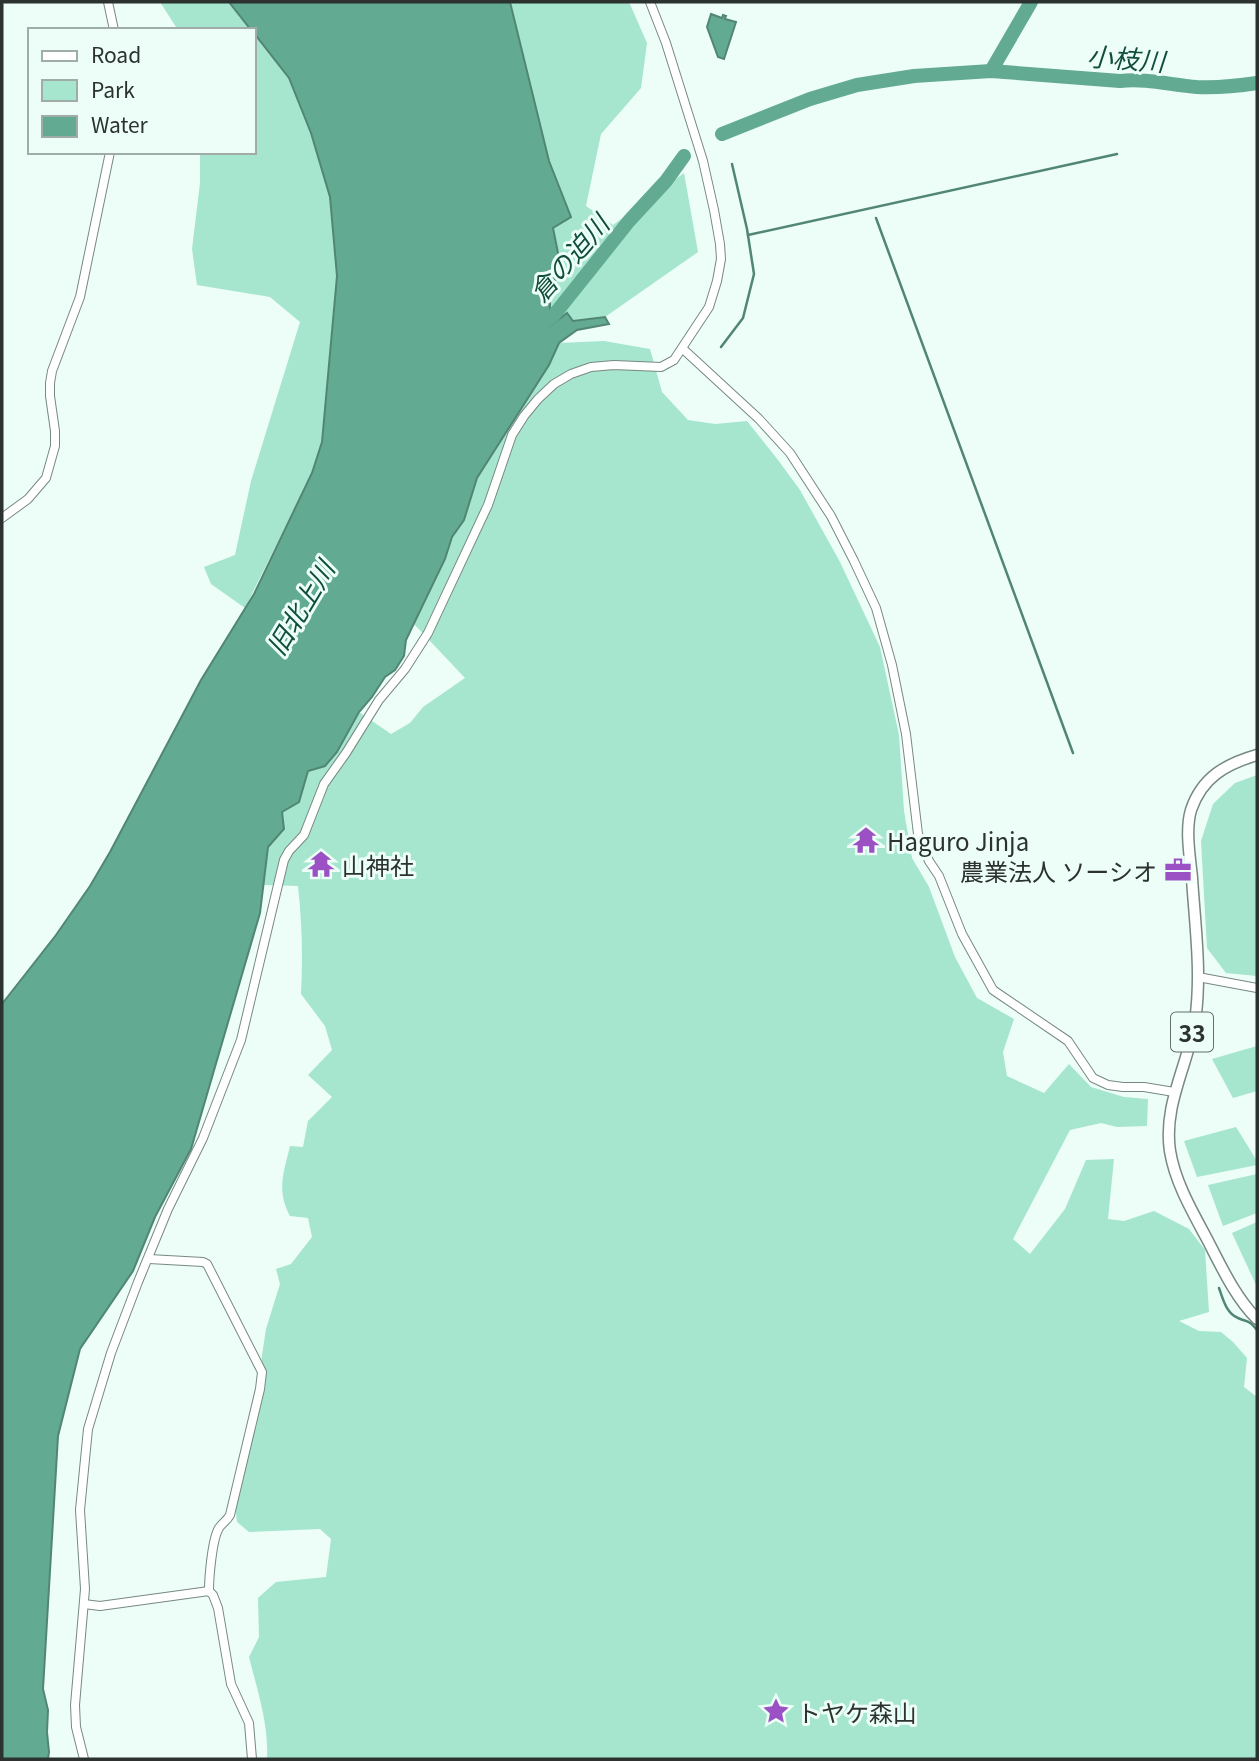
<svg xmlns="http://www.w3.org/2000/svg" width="1259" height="1761" viewBox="0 0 1259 1761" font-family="Georgia,'Noto Sans JP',serif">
  <rect width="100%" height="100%" fill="#ecfef7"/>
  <g fill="#a6e5ce">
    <path d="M160 2H229L251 30H178Z"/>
    <path d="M510 2H629L647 43 641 88 601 134 586 206 613 225 684 173 698 252 605 317 572 321 550 326V300L560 263 553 227 570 217 549 161Z"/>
    <path d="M254 33 289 78 308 125 330 197 337 276 322 442 312 473 245 608 211 584 204 567 235 555 251 481 300 322 270 297 197 285 192 249 200 183V152H254Z"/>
    <path d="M604 341 650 349 662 392 688 420 715 424 747 421 778 460 800 490 840 562 880 647 899 735 904 811 912 858 929 887 955 957 977 998 1014 1019 1003 1052 1007 1076 1044 1093 1069 1064 1091 1087 1124 1097 1148 1099 1147 1126 1117 1127 1101 1123 1070 1130 1013 1239 1030 1254 1065 1209 1086 1160 1114 1159 1108 1219 1124 1221 1154 1211 1189 1229 1205 1250 1209 1312 1179 1321 1199 1331 1221 1332 1233 1342 1247 1358 1244 1387 1257 1397V1759H267C269 1725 257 1689 249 1657L259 1637 258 1598 276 1582 326 1577 331 1539 320 1529 249 1532 237 1522 233 1488 262 1381 261 1362 266 1329 280 1284 276 1269 291 1264 312 1237 308 1218 290 1216C276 1190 284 1172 290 1146L303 1147 308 1121 332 1097 308 1075 332 1050 325 1026 301 994C303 958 302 922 298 886L263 885 268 847 283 829 281 812 299 802 308 771 325 766 337 752 359 712 391 734 410 723 423 707 465 678 414 624 452 537 464 520 477 478 559 343Z"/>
    <path d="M1257 775V976L1226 973 1207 948 1201 841 1213 804 1235 783Z"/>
    <path d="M1257 1046V1091L1233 1098 1212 1059Z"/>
    <path d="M1236 1127 1257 1161V1165L1197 1177 1184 1141Z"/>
    <path d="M1257 1174V1213L1223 1226 1208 1185Z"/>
    <path d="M1257 1222V1287L1232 1233Z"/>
  </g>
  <g fill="#63aa92" stroke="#528674" stroke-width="2">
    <path d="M229 2H510L549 161 571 217 553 228 560 263 550 300V326L567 313 573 321 605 317 609 324 577 330 559 343 549 365 477 478 464 520 452 537 445 559 406 640 404 656 395 670 385 677 372 697 359 712 337 752 325 766 308 771 299 802 282 812 284 829 268 847 260 913 191 1149 155 1217 133 1271 80 1349 58 1436 43 1689 48 1710 47 1732 49 1752 48 1759H2V1004L56 935 90 886 110 852 201 680 254 594 312 473 322 442 337 276 330 197 311 133 289 78 254 33V30H251Z"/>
    <path d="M711 14 722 18 723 15 726 16 725 19 736 22 724 59 718 57 707 27Z"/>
  </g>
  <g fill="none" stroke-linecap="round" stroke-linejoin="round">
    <g stroke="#528674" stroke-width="2.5">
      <path d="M876 218 1073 753"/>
      <path d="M748 235 1117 154"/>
      <path d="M721 347 743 318 754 274 747 229 732 164"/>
      <path d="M1219 1288C1223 1299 1226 1313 1238 1318 1249 1323 1248 1319 1257 1330"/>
    </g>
    <g stroke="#63aa92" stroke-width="14">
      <path d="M991 71 1031 2"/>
      <path d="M722 134 810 99 857 85 914 76 991 71 1120 81C1146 78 1171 85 1197 87 1218 88 1237 86 1257 83"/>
      <path d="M535 330 554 315 629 221 666 181 684 156"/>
    </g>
    <defs>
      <g id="minor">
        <path d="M108 2 114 30"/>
        <path d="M683 349 759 419 790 453 831 516 854 561 876 608 892 665 906 734 918 834 929 861 939 876 962 934 993 990 1068 1041 1093 1078 1108 1085 1123 1087H1144L1174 1092"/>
        <path d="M2 518 28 499 46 478 55 446V431L50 396V383L52 371 80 297 110 152"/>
        <path d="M1198 977 1257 988"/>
        <path d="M149 1259 203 1262 207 1264 262 1372 260 1389 230 1515C227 1521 222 1523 219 1528 212 1539 209 1578 209 1591"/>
        <path d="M84 1604 100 1606 209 1591 213 1595 218 1608 231 1684 249 1723 252 1759"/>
        <path d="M84 1759 76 1727 75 1705 85 1589 80 1510 88 1429 111 1353 138 1282 168 1209 203 1138 241 1040 284 860 289 851 304 835 324 784 346 753 379 700 405 669 428 633 488 505 512 435 524 416 538 399 554 384 571 374 591 367 614 365 661 367 674 360 709 307 717 281 721 259 720 244 714 210 703 161 666 43 650 2"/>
      </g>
      <path id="major" d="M1257 755C1226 764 1202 777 1191 810 1185 830 1190 857 1192 878 1195 926 1202 974 1195 1021 1188 1065 1163 1105 1170 1151 1175 1182 1192 1211 1207 1239 1221 1266 1235 1297 1257 1319"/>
    </defs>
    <use href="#minor" stroke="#788882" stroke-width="10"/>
    <use href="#major" stroke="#788882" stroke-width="13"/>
    <use href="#minor" stroke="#fff" stroke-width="8"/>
    <use href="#major" stroke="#fff" stroke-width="10"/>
  </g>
  <defs>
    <symbol id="temple-bare" viewBox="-9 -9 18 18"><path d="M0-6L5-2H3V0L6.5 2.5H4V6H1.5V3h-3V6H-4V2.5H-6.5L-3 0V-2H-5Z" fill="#9b51c4" stroke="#ecfef7" stroke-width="2.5" paint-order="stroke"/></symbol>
    <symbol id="office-bare" viewBox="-9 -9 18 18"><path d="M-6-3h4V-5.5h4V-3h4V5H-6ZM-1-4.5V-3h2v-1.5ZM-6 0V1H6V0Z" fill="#9b51c4" stroke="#ecfef7" stroke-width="2.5" paint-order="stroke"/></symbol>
    <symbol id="sight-bare" viewBox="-9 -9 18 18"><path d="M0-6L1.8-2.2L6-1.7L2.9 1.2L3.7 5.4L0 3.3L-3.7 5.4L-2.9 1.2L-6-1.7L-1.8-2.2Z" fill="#9b51c4" stroke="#ecfef7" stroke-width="2.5" paint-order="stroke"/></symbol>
  </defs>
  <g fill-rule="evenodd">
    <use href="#temple-bare" x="847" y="821" width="38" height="38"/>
    <use href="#temple-bare" x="302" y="845" width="38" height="38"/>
    <use href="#office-bare" x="1159" y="851" width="38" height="38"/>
    <use href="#sight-bare" x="757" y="1692" width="38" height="38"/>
  </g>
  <g text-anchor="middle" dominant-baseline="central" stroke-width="6" stroke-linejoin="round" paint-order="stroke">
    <rect fill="#ecfef7" stroke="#656f6b" stroke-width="2" x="1171" y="1012.5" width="42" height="39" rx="5"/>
    <g font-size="23" font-weight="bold" fill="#2b322f">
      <text x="1192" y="1032">33</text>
    </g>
    <g font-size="24" fill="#2b322f" stroke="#ecfef7" text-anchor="start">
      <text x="887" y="840">Haguro Jinja</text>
      <text x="342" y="864">山神社</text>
      <text x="1157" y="870" text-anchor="end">農業法人 ソーシオ</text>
      <text x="797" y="1711">トヤケ森山</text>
    </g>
    <g font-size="26" font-style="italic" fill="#114d3c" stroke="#ecfef7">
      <text transform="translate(1126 57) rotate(4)">小枝川</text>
      <text transform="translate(568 257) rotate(-49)">倉の迫川</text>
      <text transform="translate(299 607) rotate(-59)">旧北上川</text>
    </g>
  </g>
  <rect width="1259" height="1761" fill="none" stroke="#2b322f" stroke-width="7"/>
  <rect x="28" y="28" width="228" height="126" fill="#ecfef7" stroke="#9faca7" stroke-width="2"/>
  <rect x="42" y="51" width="35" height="10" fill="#ffffff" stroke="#9faca7" stroke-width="2"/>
  <text x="91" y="63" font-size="21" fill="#2b322f">Road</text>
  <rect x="42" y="80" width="35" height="21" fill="#a6e5ce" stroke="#9faca7" stroke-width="2"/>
  <text x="91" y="98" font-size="21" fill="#2b322f">Park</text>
  <rect x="42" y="116" width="35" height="21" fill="#63aa92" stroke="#9faca7" stroke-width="2"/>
  <text x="91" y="133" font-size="21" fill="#2b322f">Water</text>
</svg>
